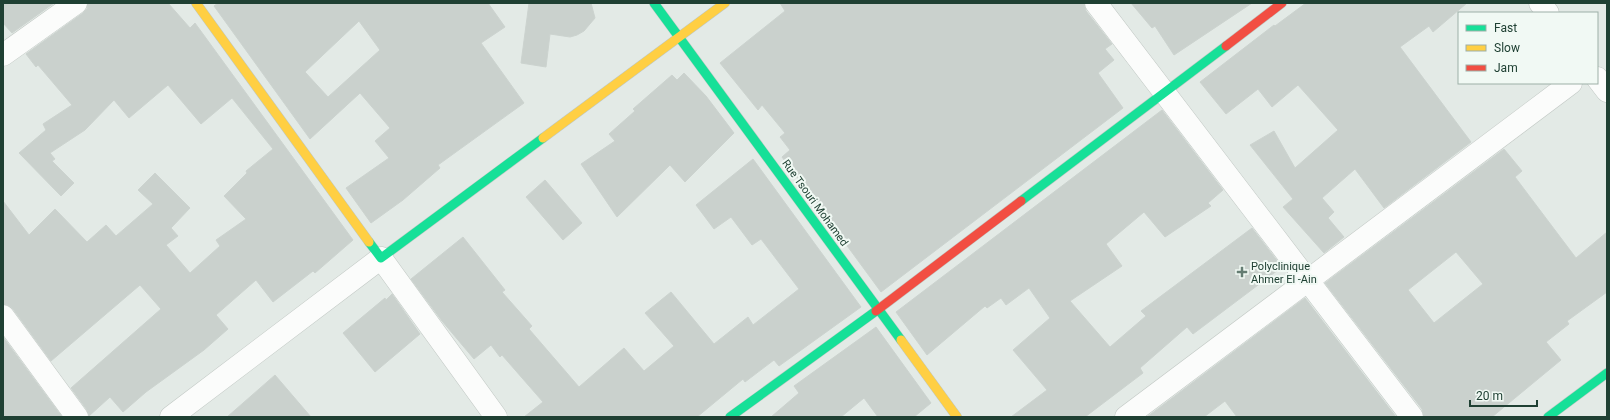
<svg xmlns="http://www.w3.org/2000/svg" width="1610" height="420" viewBox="0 0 1610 420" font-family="Roboto,sans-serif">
  <rect width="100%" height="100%" fill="#e3eae6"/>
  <g fill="#cad1cd" stroke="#ccd3cf" fill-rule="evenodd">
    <path d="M3 3H54L12 33 3 23Z"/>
    <path d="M88 3H168L190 28 195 23 353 240 315 273 313 271 273 302 256 280 216 315 228 329 204 350 146 392 123 412 110 397 89 416 87 410 71 388 161 309 140 285 51 361 13 309 8 305 3 304V201L29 235 55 209 87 242 106 225 116 236 153 204 138 190 155 173 190 208 171 228 178 236 166 245 190 273 220 246 216 240 246 219 224 196 247 173 246 171 273 149 232 98 201 124 168 85 129 118 114 100 85 130 50 153 55 159 52 161 74 183 61 196 19 153 46 130 43 124 72 105 38 65 36 67 26 54 83 13 87 9Z"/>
    <path d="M218 3H488L505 27 481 43 524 103 438 165 440 168 403 200 371 223 346 188 389 158 375 141 390 128 360 93 310 139 214 6ZM359 21 380 50 328 97 305 72Z"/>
    <path d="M529 3H591L595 18 584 31 577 35 570 37 550 34 546 67 521 63Z"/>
    <path d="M780 3H1084L1086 11 1112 44 1105 49 1114 60 1098 73 1123 108 881 292 782 157 790 150 780 137 785 133 762 105 758 110 720 63 785 11Z"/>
    <path d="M1131 3H1252L1174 55 1155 26 1152 28Z"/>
    <path d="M1306 3H1467L1433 32 1429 26 1400 47 1471 142 1384 208 1355 169 1322 198 1334 212 1328 218 1344 237 1324 253 1283 207 1293 199 1250 145 1274 131 1295 168 1338 130 1298 85 1272 107 1258 89 1226 114 1200 82 1274 25 1275 26Z"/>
    <path d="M684 73 706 96 734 133 685 182 670 165 617 217 581 164 615 141 609 134 635 111 633 109 672 75 677 80Z"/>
    <path d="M1162 110 1223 190 1208 203 1211 206 1165 237 1144 212 1106 244 1122 266 1070 301 1110 347 1146 316 1141 311 1252 228 1282 267 1193 334 1187 327 1140 368 1143 373 1085 417H1011L1047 390 1013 350 1050 318 1029 288 1006 305 1001 298 987 308 985 306 927 355 896 312Z"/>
    <path d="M1504 149 1522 171 1515 177 1576 258 1607 232V292L1567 321 1569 324 1546 342 1561 360 1492 417H1424L1422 409 1325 283ZM1456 252 1483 284 1434 323 1408 290Z"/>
    <path d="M753 159 861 307 779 366 774 360 745 382 743 379 697 417H524L543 402 502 355 500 357 491 345 474 359 442 321 411 279 463 237 505 290 502 292 532 326 529 329 579 387 624 348 644 371 674 346 645 313 671 292 714 344 748 317 753 325 799 289 761 239 752 245 731 217 714 229 696 205Z"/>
    <path d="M545 180 582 223 563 240 526 197Z"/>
    <path d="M392 294 420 334 375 372 343 333 385 298 386 300Z"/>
    <path d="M1305 298 1396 417H1237L1225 401 1204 417H1147Z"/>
    <path d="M876 327 931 403 914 417H878L864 398 841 417H771L799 393 794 386Z"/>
    <path d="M3 337 62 417H3Z"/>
    <path d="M275 375 311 417H227Z"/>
  </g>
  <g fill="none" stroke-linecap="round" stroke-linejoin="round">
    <defs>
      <g id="street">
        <path d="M1096 3 1412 417"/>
        <path d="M1540 3 1548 13"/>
        <path d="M3 55 76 3"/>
        <path d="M1597 78 1607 91"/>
        <path d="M3 316 77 417"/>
        <path d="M171 417 381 258 496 417"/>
        <path d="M1126 417 1571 83"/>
      </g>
      <g id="fast">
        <path d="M654 3 901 340"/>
        <path d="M1021 201 1226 46"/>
        <path d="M369 242 381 258 543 138"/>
        <path d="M730 417 876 311"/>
        <path d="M1548 417 1607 373"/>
      </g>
      <g id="slow">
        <path d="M196 3 369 242"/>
        <path d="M543 138 725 3"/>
        <path d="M901 340 957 417"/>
      </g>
      <g id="jam">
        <path d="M1226 46 1282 3"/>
        <path d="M876 311 1021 201"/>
      </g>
    </defs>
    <use href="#street" stroke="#c0c7c3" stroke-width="23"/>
    <use href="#fast" stroke="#bec8c3" stroke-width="10"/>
    <use href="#slow" stroke="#bec8c3" stroke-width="10"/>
    <use href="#jam" stroke="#bec8c3" stroke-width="10"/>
    <use href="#street" stroke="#fbfcfb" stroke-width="22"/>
    <use href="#fast" stroke="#16e098" stroke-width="9"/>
    <use href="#slow" stroke="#ffcf43" stroke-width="9"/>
    <use href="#jam" stroke="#f24e42" stroke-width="9"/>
  </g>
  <path fill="#647c72" stroke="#f1f9f4" stroke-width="1.5" d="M1240 266h4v4h4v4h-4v4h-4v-4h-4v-4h4z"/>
  <g text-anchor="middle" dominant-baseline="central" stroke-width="4" stroke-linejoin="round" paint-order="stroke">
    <g font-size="11" fill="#1f4033" stroke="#f1f9f4">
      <text transform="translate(815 203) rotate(54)">Rue Tsouri Mohamed</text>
    </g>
    <g font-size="11" fill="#1f4033" stroke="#f1f9f4" text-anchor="start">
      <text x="1251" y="266">Polyclinique<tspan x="1251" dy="13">Ahmer El -Ain</tspan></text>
    </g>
  </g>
  <rect width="1610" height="420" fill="none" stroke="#1f4033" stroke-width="8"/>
  <rect x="1458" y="12" width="140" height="72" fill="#f1f9f4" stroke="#9dafa7"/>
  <rect x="1466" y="25" width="20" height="6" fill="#16e098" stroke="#9dafa7"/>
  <text x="1494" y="32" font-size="12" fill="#1f4033">Fast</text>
  <rect x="1466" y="45" width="20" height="6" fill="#ffcf43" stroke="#9dafa7"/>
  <text x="1494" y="52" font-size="12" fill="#1f4033">Slow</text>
  <rect x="1466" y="65" width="20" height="6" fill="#f24e42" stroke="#9dafa7"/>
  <text x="1494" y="72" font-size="12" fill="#1f4033">Jam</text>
  <path d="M1470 400v6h67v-6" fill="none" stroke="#1f4033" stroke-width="2"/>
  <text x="1476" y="400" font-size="12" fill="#1f4033" stroke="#f1f9f4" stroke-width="3" paint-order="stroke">20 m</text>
</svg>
